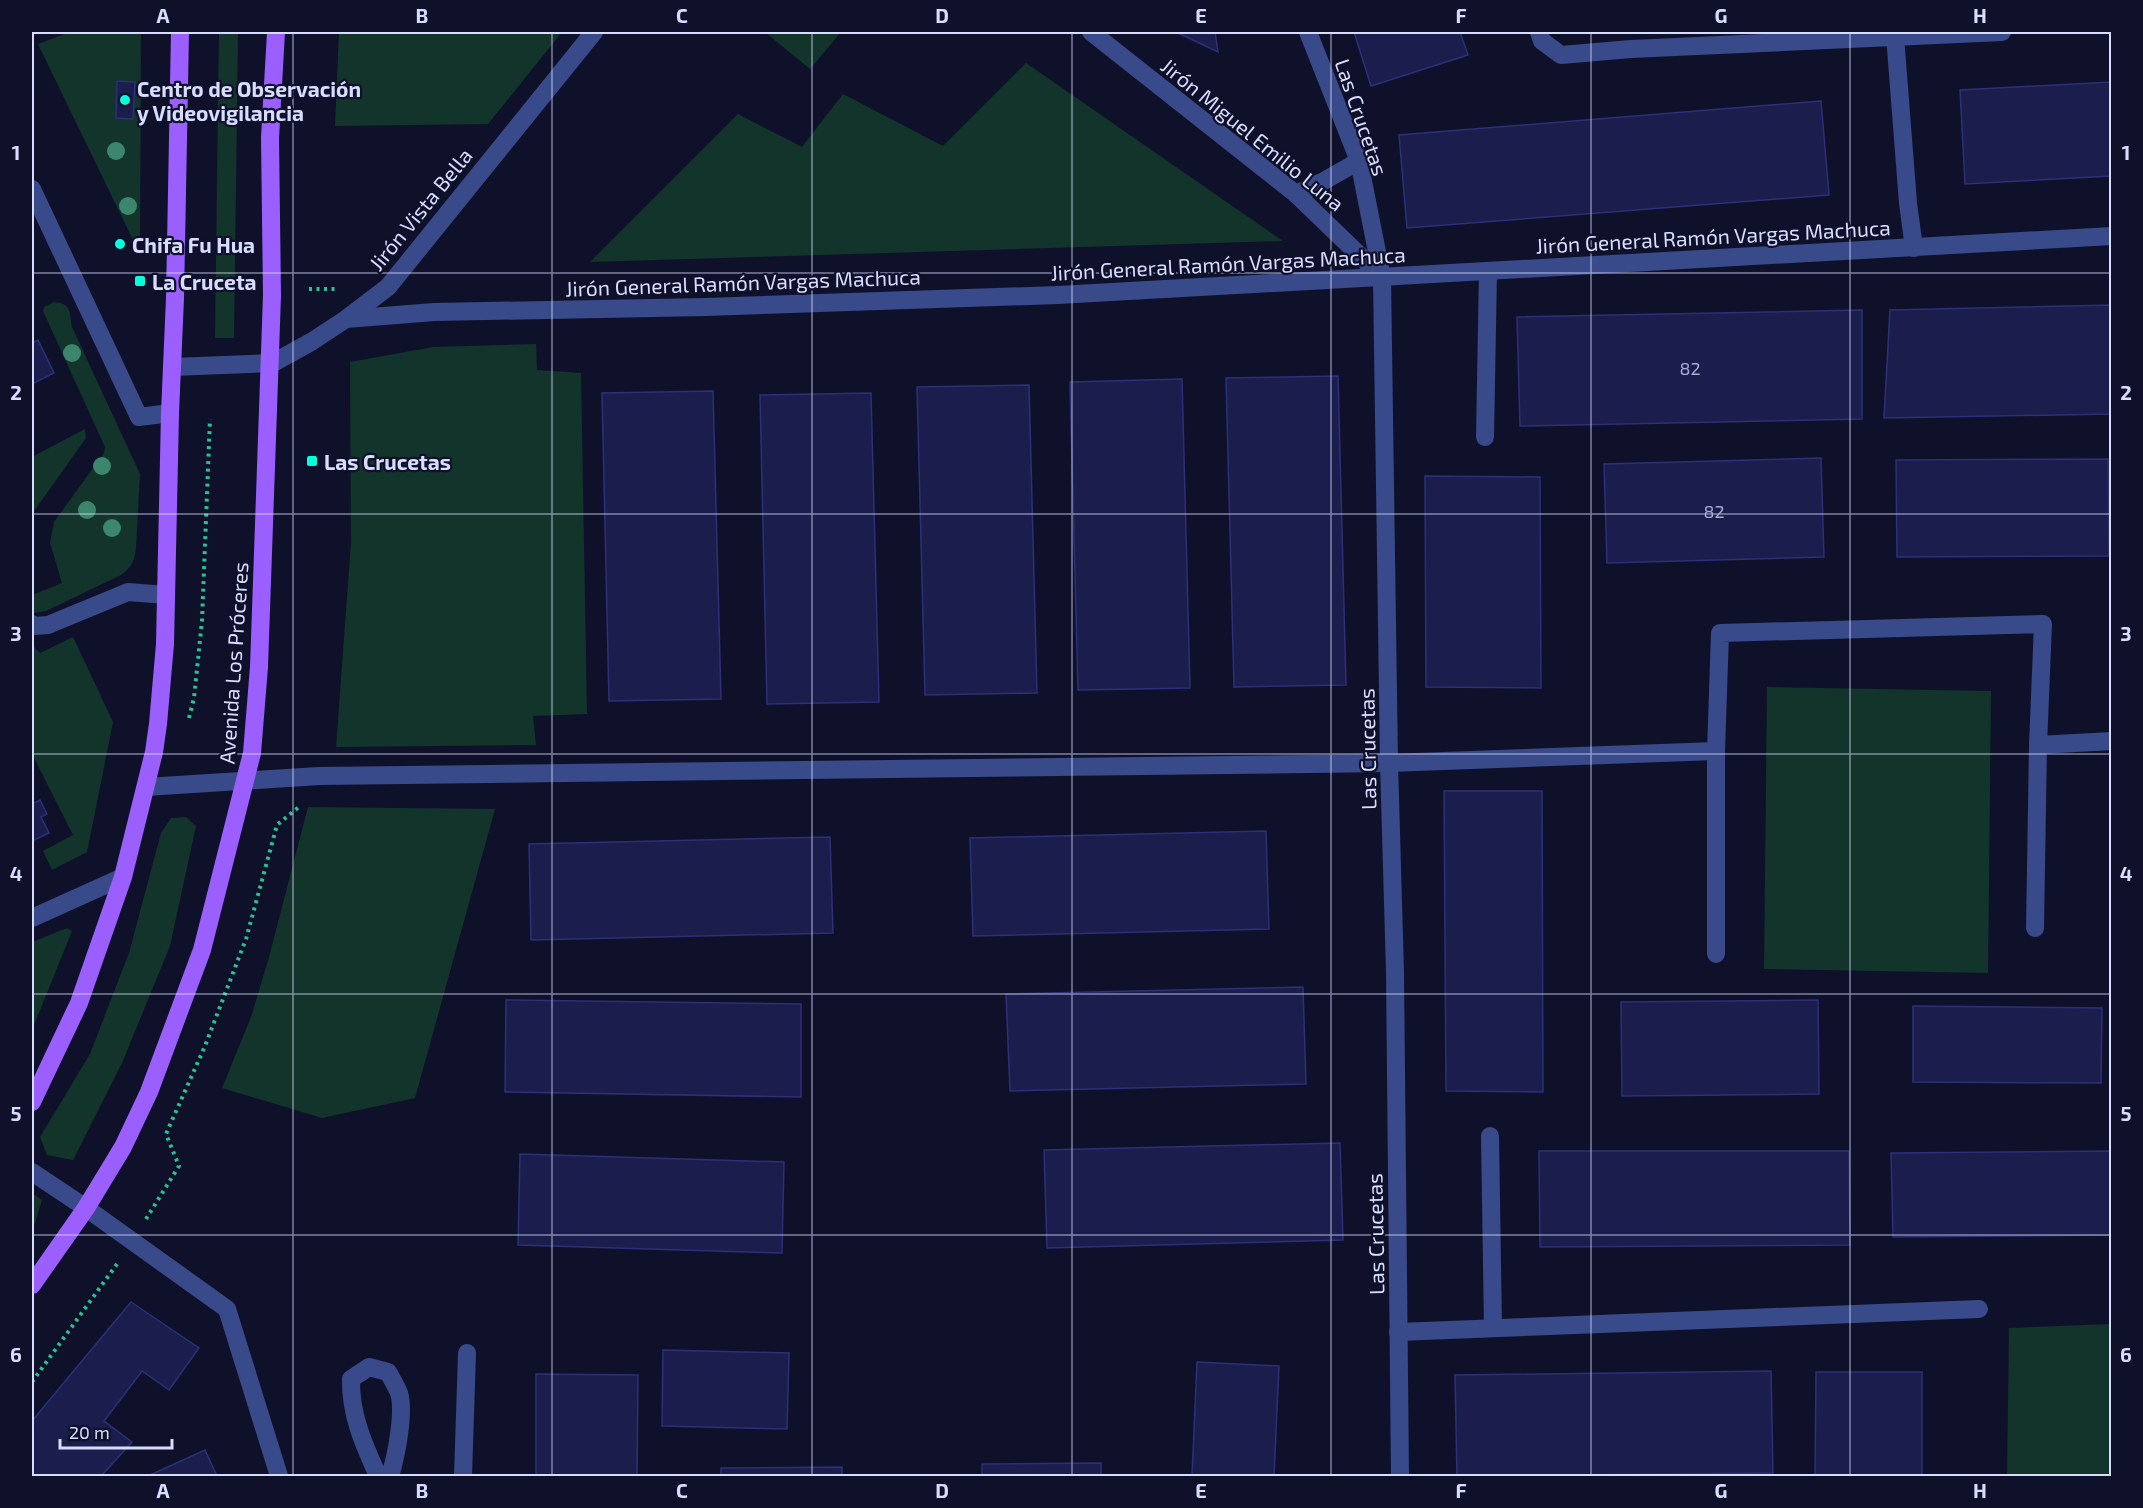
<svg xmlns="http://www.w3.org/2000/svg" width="2143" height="1508" viewBox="0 0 2143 1508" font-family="'Exo 2',sans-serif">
  <rect width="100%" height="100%" fill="#0f112a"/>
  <g fill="#12342b">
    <path d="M70 32H141L140 240 134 242 38 44Z"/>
    <path d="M219 32H238L234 338H215Z"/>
    <path d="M339 32H562L488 124 335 126Z"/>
    <path d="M765 32H841L810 69Z"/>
    <path d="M1026 63 1283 241 590 262 738 114 802 147 843 94 943 146Z"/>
    <path d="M54 302C73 304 69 313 72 327L140 474 136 548C135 560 131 568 121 575L46 611 34 613 32 611V595L62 583 50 543 54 522 104 453 105 447 43 311 44 307Z"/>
    <path d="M536 344 537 370 581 373 587 714 533 716 536 745 336 747 351 543 350 362 433 347Z"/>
    <path d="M85 429 86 438 32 514V457Z"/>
    <path d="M73 637 113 722 87 852 52 870 43 851 73 835 32 754V645L40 653Z"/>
    <path d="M1767 687 1991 691 1988 973 1764 969Z"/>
    <path d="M308 807 495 809 415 1098 322 1118 222 1088 251 1017 269 957Z"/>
    <path d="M186 817 196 826 170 946 122 1063 73 1160 47 1155 40 1137 90 1054 129 953 161 833 171 818Z"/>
    <path d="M67 928 72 931 32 1030V942Z"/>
    <path d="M32 1193 42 1200 35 1223 32 1229Z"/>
    <path d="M2111 1324V1476H2007L2009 1328Z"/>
  </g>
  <g fill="#1b1d4c" stroke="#2c3078" stroke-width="1.5">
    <path d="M1176 32H1215L1218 52Z"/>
    <path d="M1354 32H1460L1468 55 1371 86Z"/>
    <path d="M117 81 135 82 133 119 116 118Z"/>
    <path d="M2112 82V176L1965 184 1960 90Z"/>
    <path d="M1821 101 1829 195 1407 228 1399 135Z"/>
    <path d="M2112 305V414L1884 418 1890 310Z"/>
    <path d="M1862 310V419L1520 426 1517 317Z"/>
    <path d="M38 340 54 373 32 384V343Z"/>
    <path d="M1338 376 1346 685 1234 687 1226 378Z"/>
    <path d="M1182 379 1190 688 1078 690 1070 382Z"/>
    <path d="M1029 385 1037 693 925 695 917 387Z"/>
    <path d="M713 391 721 699 609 701 602 393Z"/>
    <path d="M871 393 879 702 767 704 760 395Z"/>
    <path d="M1821 458 1824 557 1607 563 1604 464Z"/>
    <path d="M2108 459 2109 556 1897 557 1896 460Z"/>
    <path d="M1425 476 1540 477 1541 688 1426 687Z"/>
    <path d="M1444 791H1542L1543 1092 1446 1091Z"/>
    <path d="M40 800 47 814 41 817 49 833 32 841V804Z"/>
    <path d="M1266 831 1269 929 973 936 970 838Z"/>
    <path d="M830 837 833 933 531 940 529 844Z"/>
    <path d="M1303 987 1306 1084 1010 1091 1006 994Z"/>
    <path d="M506 1000 801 1004V1097L505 1092Z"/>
    <path d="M1818 1000 1819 1094 1622 1096 1621 1002Z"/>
    <path d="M1913 1006 2102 1008 2101 1083 1913 1082Z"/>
    <path d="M1340 1143 1343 1240 1047 1248 1044 1150Z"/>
    <path d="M1539 1151H1849L1850 1245 1540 1247Z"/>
    <path d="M2112 1151V1235L1893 1237 1891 1153Z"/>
    <path d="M520 1154 784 1162 782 1253 518 1245Z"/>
    <path d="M131 1302 199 1348 169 1390 142 1371 104 1421 132 1442 101 1476H32V1421Z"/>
    <path d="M663 1350 789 1353 787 1429 662 1426Z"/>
    <path d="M1197 1362 1279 1366 1274 1476H1192Z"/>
    <path d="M1771 1371 1773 1473 1457 1476 1455 1375Z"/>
    <path d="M1816 1372H1922V1476H1815Z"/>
    <path d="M536 1374 638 1375 637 1476H536Z"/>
    <path d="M205 1450 217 1476H148Z"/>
    <path d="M1101 1463V1476H982V1464Z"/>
    <path d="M842 1467V1476H721V1468Z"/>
  </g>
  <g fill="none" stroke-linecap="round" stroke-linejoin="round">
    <g stroke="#2cc093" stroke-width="4" stroke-dasharray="3 4.5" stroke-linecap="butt">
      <path d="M309 289H336"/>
      <path d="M189 718 194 698 202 621 210 419"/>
      <path d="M146 1219 179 1166 166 1134 205 1046 246 939 277 825 300 806"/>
      <path d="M32 1382 117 1264"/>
    </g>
    <g stroke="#394a8a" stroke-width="18">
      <path d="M1091 32 1296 194 1382 277"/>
      <path d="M1308 32 1359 161 1382 277 1389 763 1395 972 1400 1476"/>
      <path d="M1539 32 1542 41 1561 55 1631 49 2002 32"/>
      <path d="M1895 36 1908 203 1914 248"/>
      <path d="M32 189 139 417 170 413"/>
      <path d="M1296 194 1322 182 1359 161"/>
      <path d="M346 319 434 312 706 307 1058 295 2112 236"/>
      <path d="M172 367 273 363 311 342 346 319 388 287 594 32"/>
      <path d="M1485 437 1488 271"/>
      <path d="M32 624 35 626 48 625 128 592 166 595"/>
      <path d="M2038 745 2112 741"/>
      <path d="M146 787 319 776 1389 763 1716 751"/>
      <path d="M32 918 123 877"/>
      <path d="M1716 954V751L1720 633 2043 624 2038 745 2035 928"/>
      <path d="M1490 1136 1493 1328"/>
      <path d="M32 1172 86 1208 227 1309 279 1476"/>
      <path d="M1398 1332 1979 1309"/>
      <path d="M378 1476C364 1445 350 1414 351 1379L369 1367 388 1372C392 1379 396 1386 399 1393 405 1412 396 1457 390 1476"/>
      <path d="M463 1476 467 1353"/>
    </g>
    <g stroke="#9c5fff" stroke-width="18">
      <path d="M32 1102 79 1003 123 877 154 752 158 724 165 644 170 413 175 298 180 32"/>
      <path d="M32 1285 86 1208 123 1147 149 1092 202 950 252 753 259 667 272 295 270 138 276 32"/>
    </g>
  </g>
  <g fill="#3b866d">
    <circle cx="116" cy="151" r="9"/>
    <circle cx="128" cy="206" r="9"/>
    <circle cx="72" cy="353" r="9"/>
    <circle cx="102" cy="466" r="9"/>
    <circle cx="87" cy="510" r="9"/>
    <circle cx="112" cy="528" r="9"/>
  </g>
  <path fill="none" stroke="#d8ddff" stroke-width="1.5" stroke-opacity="0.55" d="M293 32V1476M552 32V1476M812 32V1476M1072 32V1476M1331 32V1476M1591 32V1476M1850 32V1476M32 273H2112M32 514H2112M32 754H2112M32 994H2112M32 1235H2112"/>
  <g fill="#04ffdb" stroke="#0f112a" stroke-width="2">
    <circle cx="125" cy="100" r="6"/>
    <circle cx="120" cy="244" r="6"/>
    <rect x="134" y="275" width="12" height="12" rx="3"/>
    <rect x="306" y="455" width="12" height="12" rx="3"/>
  </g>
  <g text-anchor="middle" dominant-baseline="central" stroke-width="4.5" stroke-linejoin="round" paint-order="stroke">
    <g font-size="18" fill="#a9add2">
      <text x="1690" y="368">82</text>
      <text x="1714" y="511">82</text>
    </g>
    <g font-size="21" font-weight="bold" fill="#d8ddff" stroke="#0f112a" text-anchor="start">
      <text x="137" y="88">Centro de Observación<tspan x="137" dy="24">y Videovigilancia</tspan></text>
      <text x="132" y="244">Chifa Fu Hua</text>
      <text x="152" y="281">La Cruceta</text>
      <text x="324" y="461">Las Crucetas</text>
    </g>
    <g font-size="21" fill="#d8ddff" stroke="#0f112a">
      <text transform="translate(1362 117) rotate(71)">Las Crucetas</text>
      <text transform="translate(1253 134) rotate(39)">Jirón Miguel Emilio Luna</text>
      <text transform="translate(420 209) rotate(-51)">Jirón Vista Bella</text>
      <text transform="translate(1713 236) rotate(-3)">Jirón General Ramón Vargas Machuca</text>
      <text transform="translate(1228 263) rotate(-3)">Jirón General Ramón Vargas Machuca</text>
      <text transform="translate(743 282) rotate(-2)">Jirón General Ramón Vargas Machuca</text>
      <text transform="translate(233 663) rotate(-86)">Avenida Los Próceres</text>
      <text transform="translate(1367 749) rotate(-91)">Las Crucetas</text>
      <text transform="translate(1375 1234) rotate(-91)">Las Crucetas</text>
    </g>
  </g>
  <rect width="2143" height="1508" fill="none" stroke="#0f112a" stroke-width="66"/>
  <path d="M60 1439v9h112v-9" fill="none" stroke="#d8ddff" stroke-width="3"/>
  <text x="69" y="1439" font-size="18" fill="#d8ddff" stroke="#0f112a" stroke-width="4.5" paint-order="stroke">20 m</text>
  <rect x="33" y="33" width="2077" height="1442" fill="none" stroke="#d8ddff" stroke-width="2"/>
  <g font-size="20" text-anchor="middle" font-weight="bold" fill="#d8ddff">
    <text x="163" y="23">A</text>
    <text x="422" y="23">B</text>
    <text x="682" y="23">C</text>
    <text x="942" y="23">D</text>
    <text x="1201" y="23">E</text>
    <text x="1461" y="23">F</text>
    <text x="1721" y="23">G</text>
    <text x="1980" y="23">H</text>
    <text x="16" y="160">1</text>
    <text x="2126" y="160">1</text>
    <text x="16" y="400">2</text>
    <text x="2126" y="400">2</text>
    <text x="16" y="641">3</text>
    <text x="2126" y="641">3</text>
    <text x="16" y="881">4</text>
    <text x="2126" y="881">4</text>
    <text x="16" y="1121">5</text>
    <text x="2126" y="1121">5</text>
    <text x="16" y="1362">6</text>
    <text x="2126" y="1362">6</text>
    <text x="163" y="1498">A</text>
    <text x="422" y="1498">B</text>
    <text x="682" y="1498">C</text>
    <text x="942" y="1498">D</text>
    <text x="1201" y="1498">E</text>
    <text x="1461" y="1498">F</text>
    <text x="1721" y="1498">G</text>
    <text x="1980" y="1498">H</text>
  </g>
</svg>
